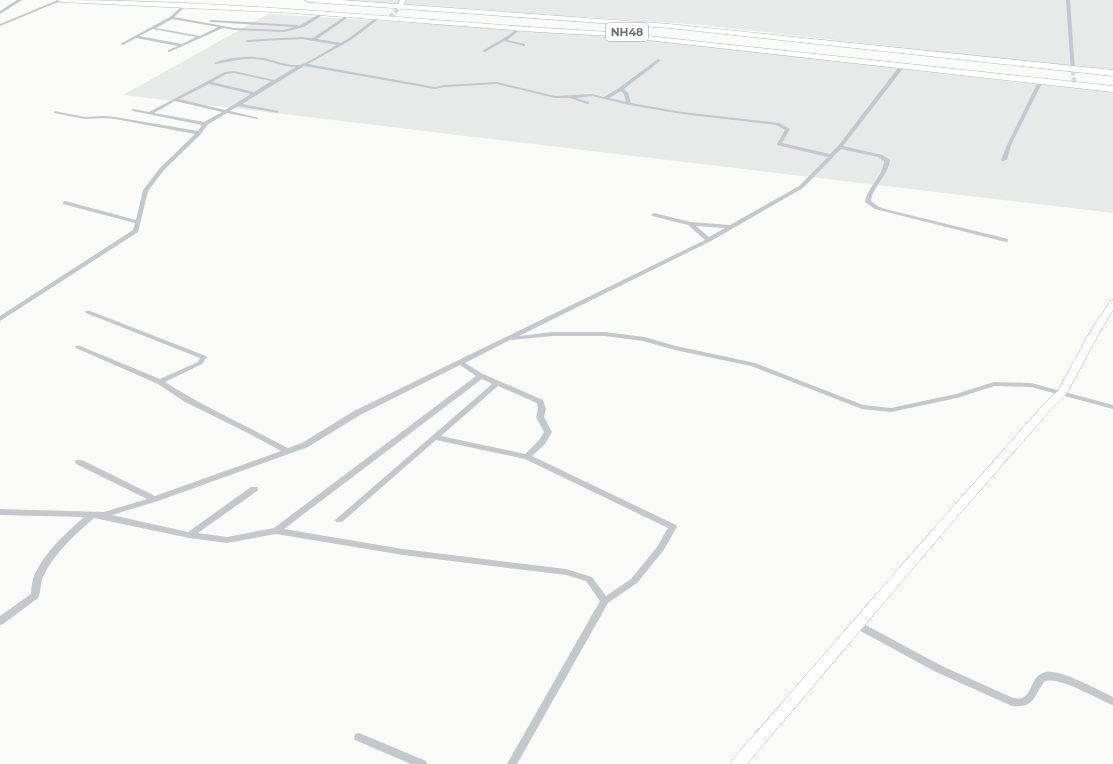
<svg xmlns="http://www.w3.org/2000/svg" width="1113" height="764" viewBox="0 0 1113 764" font-family="Montserrat,sans-serif">
  <rect width="100%" height="100%" fill="#fafaf8"/>
  <g fill="#e8e9e9">
    <path d="M335 0H1113V71L701 25Z"/>
    <path d="M268 14 593 34 1113 89V213L123 95Z"/>
  </g>
  <g fill="none" stroke-linecap="round" stroke-linejoin="round">
    <g stroke="#d5d9db" stroke-width="4.5" stroke-dasharray="4.5 2" stroke-linecap="butt">
      <path d="M390 17 399 8"/>
      <path d="M1073 71 1074 82"/>
    </g>
    <defs>
      <g id="secondary">
        <path d="M400 0H406L401 9 399 10 396 8Z"/>
        <path d="M1113 300V310L1097 337 1067 393 1053 407 943 533 747 764H731L733 759 935 527 1045 403 1058 391 1087 337 1110 301Z"/>
      </g>
      <g id="highway">
        <path d="M57 0C242 0 426 22 611 32L1113 86V92L611 36 538 32 293 13 61 2Z"/>
        <path d="M305 0H341L669 24 1113 70V76L669 28 309 2Z"/>
      </g>
    </defs>
    <use href="#secondary" stroke="#b3babf" stroke-width="1"/>
    <use href="#highway" stroke="#b4b9bd" stroke-width="1"/>
    <g fill="#c3c8cc" fill-rule="evenodd">
      <path d="M17 0H22L0 14V11Z"/>
      <path d="M58 0H63L0 26V24Z"/>
      <path d="M1066 0H1070L1075 71 1073 72 1071 71Z"/>
      <path d="M183 5 186 6 174 17 234 28 284 30 294 27 211 22 209 21 211 20 297 25 299 26 321 13 324 14 304 27 284 32 234 30 223 28 169 52H168V50L178 46 136 38 123 45 120 44 170 17ZM172 19 218 27 200 36 156 28ZM153 29 196 37 182 44 139 36Z"/>
      <path d="M347 15 350 16 317 39 341 43 349 38 377 17 380 18 351 40 308 64 435 87 445 85 497 82 555 96 592 94 604 97 619 88 658 59 660 60V61L624 89 628 93 631 103 682 112 779 123 790 129 782 143 830 154 838 146 901 64H905V66L843 146 882 155 890 160C888 176 873 186 871 201L879 207 889 210 1008 239V241L1006 242 875 209 865 202C868 186 883 177 884 161L878 157 841 149 803 188 711 241 519 336 553 332H605L644 337 676 346 755 363 863 405 891 408 956 394 994 382 1031 383 1113 405V409L1031 387 994 386 957 398 891 412 862 409 751 366 675 350 643 341 605 336H553L510 340 465 363 483 374 543 400 546 409 544 417 552 432 545 444 532 456 676 525 677 527 663 551 637 583 608 603 517 764H507L600 601 586 581 566 575 403 555 276 534 227 543 189 538 94 518C75 535 54 553 43 577 40 584 41 592 38 598L3 624 0 625V616L31 594C31 589 32 584 33 579 42 554 65 534 84 517L0 515V509L104 512 147 499 76 464 75 462 76 460H82L155 496 281 451 246 432 185 402 158 384 76 348 75 347 76 346H80L160 379 198 362 200 358 86 313 85 312 86 311H90L206 356 207 357 202 364 165 382C204 407 247 426 288 448L302 443 354 411 705 240 688 225 652 216V214L654 213 690 222 730 225 799 186 828 157 777 145V144L785 130 776 125 682 114 629 105 592 96 576 98 589 102V104H587L570 98H555L497 84 445 87 435 89 304 66 242 104 278 111V113L238 106 230 111 259 118 257 119 227 113 207 125 201 134 164 170 148 191 138 232 0 321V316L133 230 135 223 63 204V202L65 201 136 220 143 190 160 168 195 134 115 119 104 118 85 119 54 113V111L85 117 104 116 115 117 198 131 202 125 133 111 131 110 133 109 149 112 225 72 234 71 274 80 296 67C282 67 270 60 256 59 243 58 229 62 216 64L214 63C224 58 251 55 263 58 275 60 286 66 299 65 307 64 329 49 337 45L302 39 247 42 245 41 247 40 302 37 313 38ZM234 73 271 81 254 92 212 82 226 74ZM209 84 251 94 225 110 179 99ZM621 91 624 94 626 102 609 98ZM175 101 222 112 204 122 154 113ZM696 226 725 228 709 237ZM460 365 476 376 274 528 227 537 198 533 257 491 258 489 257 487H251L188 532 112 515 158 501 308 447 360 415ZM482 379 492 384 335 520 336 522H342L436 440 525 459 668 528 657 547 631 579 606 596 592 577 566 569 403 549 284 529ZM498 386 537 403 538 409 536 417 544 432 539 440 525 454 441 436Z"/>
      <path d="M518 28 521 29 507 40 525 44V46L504 41 485 52 482 51 509 35Z"/>
      <path d="M1039 80 1043 81 1011 145 1007 160 1002 161 1001 160 1007 145Z"/>
      <path d="M858 621 942 666 1013 698C1016 698 1019 699 1022 698 1034 693 1030 675 1046 672 1061 669 1098 690 1113 697V705C1099 700 1056 674 1044 682 1033 697 1035 708 1012 706L936 672 855 628 853 625 855 622Z"/>
      <path d="M359 733 426 761 427 764H411L355 740 354 737 355 734Z"/>
    </g>
    <use href="#secondary" fill="#fff" fill-rule="evenodd"/>
    <use href="#highway" fill="#fff" fill-rule="evenodd"/>
  </g>
  <g text-anchor="middle" dominant-baseline="central" stroke-width="4" stroke-linejoin="round" paint-order="stroke">
    <rect fill="#fff" stroke="#939fa8" stroke-width="1" x="606" y="23" width="42" height="18" rx="3"/>
    <g font-size="11" font-weight="bold" fill="#657683">
      <text x="627" y="32">NH48</text>
    </g>
  </g>
</svg>
